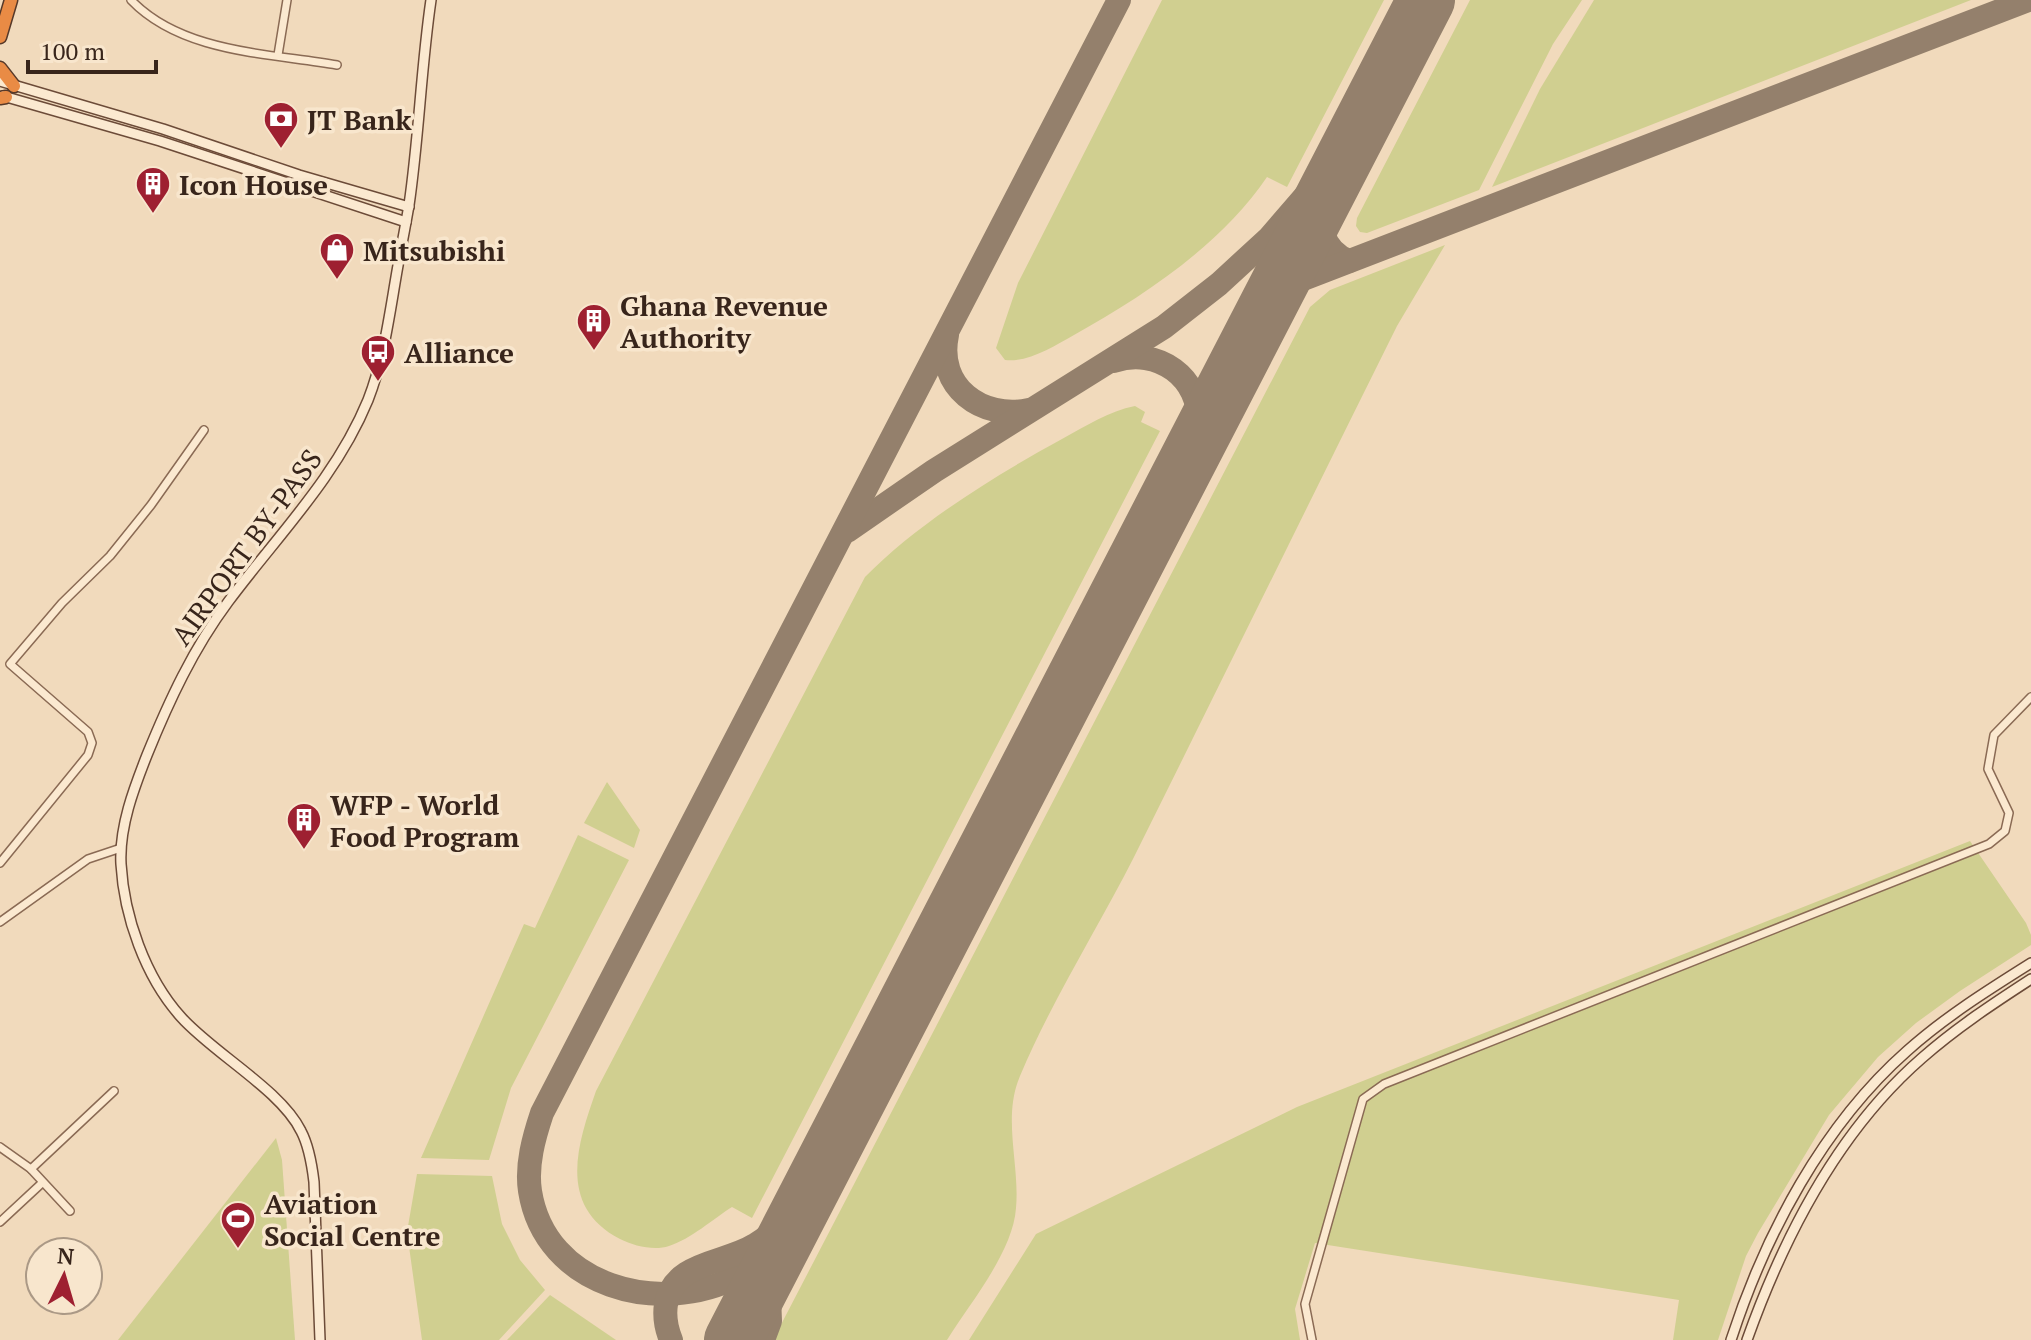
<svg xmlns="http://www.w3.org/2000/svg" width="2031" height="1340" viewBox="0 0 2031 1340" font-family="'PT Serif',serif">
  <rect width="100%" height="100%" fill="#f1dabc"/>
  <g fill="#d0cf90">
    <path d="M1162 0H1384L1287 187 1267 177C1222 244 1144 296 1074 335 1054 346 1028 363 1005 360L996 348 1018 283Z"/>
    <path d="M1470 0H1582L1553 44 1479 190 1367 233 1360 232 1356 226 1357 218Z"/>
    <path d="M1594 0H1971L1492 187 1540 89Z"/>
    <path d="M1445 245 1397 326C1309 503 1222 680 1134 857 1097 930 1052 1000 1020 1076 1002 1118 1020 1164 1016 1208 1013 1252 970 1303 947 1340H773L1310 307 1330 290Z"/>
    <path d="M1135 406 1145 412 1141 422 1160 431 752 1218 732 1207C713 1219 691 1239 669 1246 654 1251 634 1246 620 1239 557 1206 577 1145 596 1091L865 577C918 523 996 475 1062 439 1086 426 1109 411 1135 406Z"/>
    <path d="M607 782 640 830 634 848 584 823Z"/>
    <path d="M578 835 629 860 511 1088 489 1160 421 1158 524 924 535 928Z"/>
    <path d="M1970 841 2026 923 2031 935V945L1960 991 1916 1023 1878 1057 1829 1115 1758 1233 1746 1256 1718 1340H1645H1673L1679 1300 1315 1243 1295 1309 1300 1340H969L1036 1234 1297 1107Z"/>
    <path d="M276 1138 282 1160 295 1340H118Z"/>
    <path d="M417 1174 492 1176 502 1224 520 1260 545 1290 499 1340H422L407 1232Z"/>
    <path d="M550 1295 616 1340H507Z"/>
  </g>
  <g fill="none" stroke-linecap="round" stroke-linejoin="round">
    <g stroke="#94806c" stroke-width="24">
      <path d="M1325 195C1315 220 1322 251 1349 261"/>
      <path d="M1266 309 1282 292 1303 279 2028 0"/>
      <path d="M947 335C936 387 982 420 1029 410"/>
      <path d="M1114 361C1157 346 1202 378 1198 424 1197 442 1186 460 1179 477"/>
      <path d="M847 531 934 471 1164 327 1219 284 1269 238 1352 142"/>
      <path d="M795 1221C778 1241 762 1263 738 1276 660 1317 545 1287 530 1191 526 1165 534 1137 542 1113L1119 0"/>
      <path d="M671 1340C666 1328 664 1317 666 1304 674 1261 725 1264 755 1245 785 1227 802 1200 819 1170"/>
      <path d="M763 1340 770 1321 769 1296 779 1251"/>
    </g>
    <path stroke="#94806c" stroke-width="58" d="M733 1340 1426 0"/>
    <defs>
      <g id="street">
        <path d="M131 0C182 53 268 53 337 65"/>
        <path d="M278 55 287 0"/>
        <path d="M0 863 88 755 92 743 88 732 10 664 62 603 110 556 151 505 204 430"/>
        <path d="M0 922 88 859 121 848"/>
        <path d="M0 1147 31 1169 70 1211"/>
        <path d="M31 1169 114 1091"/>
        <path d="M0 1222 42 1183"/>
        <path d="M1312 1340 1305 1304 1363 1099 1384 1084 1989 844 2005 831 2009 813 1988 769 1994 735 2031 697"/>
      </g>
      <g id="secondary">
        <path d="M0 81 163 129 299 175 409 207"/>
        <path d="M3 96 160 141 406 222"/>
        <path d="M320 1340 314 1182C312 1165 309 1146 301 1131 281 1090 213 1053 181 1017 145 977 124 916 121 864 119 827 134 788 147 755 169 701 193 649 228 602 277 536 336 478 368 400 383 362 389 318 396 277 400 253 405 229 409 205 419 137 421 68 431 0"/>
        <path d="M1731 1340C1765 1235 1823 1125 1907 1051 1945 1017 1988 990 2031 963"/>
        <path d="M1747 1340C1784 1236 1838 1131 1922 1058 1956 1028 1994 1003 2031 979"/>
      </g>
      <g id="highway">
        <path d="M0 37 11 0"/>
        <path d="M0 68 14 86"/>
        <path d="M0 98 6 97"/>
      </g>
    </defs>
    <use href="#street" stroke="#8a6a54" stroke-width="10"/>
    <use href="#secondary" stroke="#6c4b38" stroke-width="12"/>
    <use href="#highway" stroke="#573929" stroke-width="15"/>
    <use href="#street" stroke="#fbe9d0" stroke-width="7"/>
    <use href="#secondary" stroke="#fbe9d0" stroke-width="9"/>
    <use href="#highway" stroke="#e98b45" stroke-width="12"/>
  </g>
  <defs>
    <symbol id="bank-pin" viewBox="-11 -11 22 30"><path d="M0 17L-7.5 6A9.5 9.5 0 1 1 7.5 6Z" fill="#9e2031" stroke="#f8e6cd"/><path d="M-6-4H6V4H-6ZM0-2.3a2.3 2.3 0 1 0 0 4.6a2.3 2.3 0 1 0 0-4.6Z" fill="#fff"/></symbol>
    <symbol id="building-pin" viewBox="-11 -11 22 30"><path d="M0 17L-7.5 6A9.5 9.5 0 1 1 7.5 6Z" fill="#9e2031" stroke="#f8e6cd"/><path d="M-4-6H4V6H1V3H-1V6H-4ZM-2.5-4.3h1.7v1.8h-1.7ZM.8-4.3h1.7v1.8H.8ZM-2.5-1h1.7V.8h-1.7ZM.8-1h1.7V.8H.8Z" fill="#fff"/></symbol>
    <symbol id="shop-pin" viewBox="-11 -11 22 30"><path d="M0 17L-7.5 6A9.5 9.5 0 1 1 7.5 6Z" fill="#9e2031" stroke="#f8e6cd"/><path d="M-5-2.5h2.3a2.7 3.5 0 0 1 5.4 0H5L5.5 6h-11ZM-1.5-2.5h3a1.5 2.3 0 0 0-3 0Z" fill="#fff"/></symbol>
    <symbol id="bus-pin" viewBox="-11 -11 22 30"><path d="M0 17L-7.5 6A9.5 9.5 0 1 1 7.5 6Z" fill="#9e2031" stroke="#f8e6cd"/><path d="M-5-6H5V4H4V6H2V4H-2V6H-4V4H-5ZM-3.5-4V0h7V-4ZM-3.5 1.2v1.5H-2V1.2ZM2 1.2v1.5H3.5V1.2Z" fill="#fff"/></symbol>
    <symbol id="stadium-pin" viewBox="-11 -11 22 30"><path d="M0 17L-7.5 6A9.5 9.5 0 1 1 7.5 6Z" fill="#9e2031" stroke="#f8e6cd"/><path d="M0-5a6.5 5 0 1 0 0 10a6.5 5 0 1 0 0-10ZM-3.5-1.8h7v3.6h-7Z" fill="#fff"/></symbol>
  </defs>
  <g fill-rule="evenodd">
    <use href="#bank-pin" x="261" y="99" width="40" height="54"/>
    <use href="#building-pin" x="133" y="164" width="40" height="54"/>
    <use href="#shop-pin" x="317" y="230" width="40" height="54"/>
    <use href="#building-pin" x="574" y="301" width="40" height="54"/>
    <use href="#bus-pin" x="358" y="332" width="40" height="54"/>
    <use href="#building-pin" x="284" y="800" width="40" height="54"/>
    <use href="#stadium-pin" x="218" y="1199" width="40" height="54"/>
  </g>
  <g text-anchor="middle" dominant-baseline="central" stroke-width="7" stroke-linejoin="round" paint-order="stroke">
    <g font-size="28" font-weight="bold" fill="#38251b" stroke="#f8e6cd" text-anchor="start">
      <text x="307" y="119">JT Bank</text>
      <text x="179" y="184">Icon House</text>
      <text x="363" y="250">Mitsubishi</text>
      <text x="620" y="305">Ghana Revenue<tspan x="620" dy="32">Authority</tspan></text>
      <text x="404" y="352">Alliance</text>
      <text x="330" y="804">WFP - World<tspan x="330" dy="32">Food Program</tspan></text>
      <text x="264" y="1203">Aviation<tspan x="264" dy="32">Social Centre</tspan></text>
    </g>
    <g font-size="28" fill="#38251b" stroke="#f8e6cd">
      <text transform="translate(246 547) rotate(-54)">AIRPORT BY-PASS</text>
    </g>
  </g>
  <g transform="translate(64 1276) rotate(5)"><circle r="38" fill="#f8e6cd" stroke="#ab9986" stroke-width="2"/>
  <path d="M0-6L14 30L0 20L-14 30Z" fill="#9e2031"/>
  <text y="-12" font-size="22" font-weight="bold" text-anchor="middle" fill="#38251b">N</text>
  </g>
  <path d="M28 60v12h128v-12" fill="none" stroke="#38251b" stroke-width="4"/>
  <text x="40" y="60" font-size="24" fill="#38251b" stroke="#f8e6cd" stroke-width="6" paint-order="stroke">100 m</text>
</svg>
